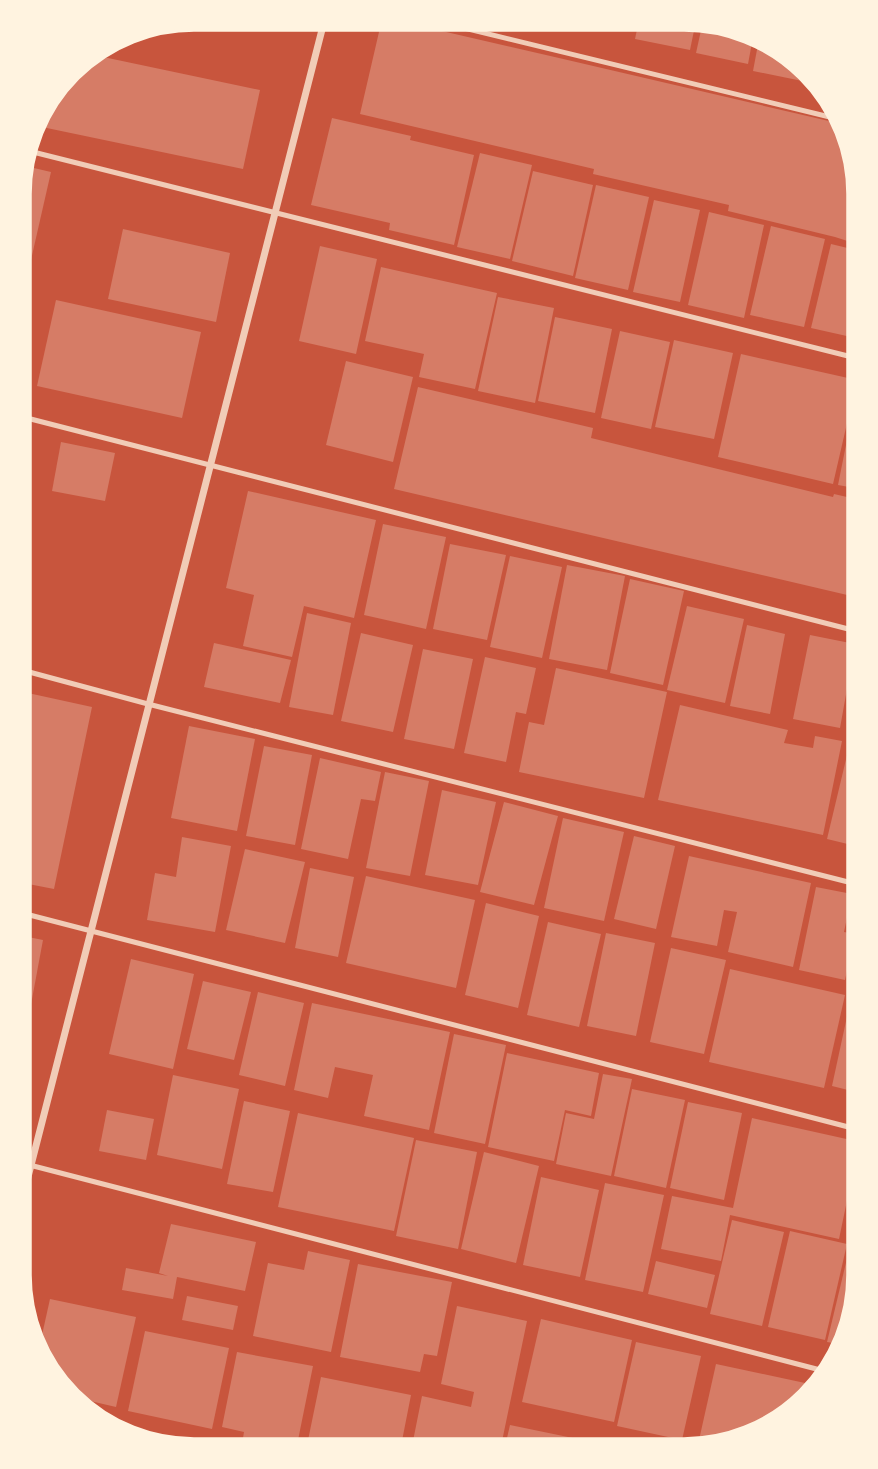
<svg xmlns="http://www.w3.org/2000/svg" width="878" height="1469" viewBox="0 0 878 1469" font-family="'Titillium Web',sans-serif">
  <rect width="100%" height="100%" fill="#c8553d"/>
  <g fill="#d67c66">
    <path d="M382 19H390L559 58 846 125 860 193V245L835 237 728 211 729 205 593 174 594 169 360 114Z"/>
    <path d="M589 20H632L630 31Z"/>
    <path d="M639 20 696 21 690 50 635 39Z"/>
    <path d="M703 21H718L753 37 748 64 696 53Z"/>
    <path d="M759 39 792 54 812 80V83L753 71Z"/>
    <path d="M89 54 260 90 243 169 42 127 48 100 77 61Z"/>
    <path d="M332 118 411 136 410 140 474 155 454 245 389 230 390 223 311 205Z"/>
    <path d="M480 153 532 165 510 259 457 247Z"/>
    <path d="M21 165 51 172 23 295 19 294V171Z"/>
    <path d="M533 171 593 185 573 276 512 261Z"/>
    <path d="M596 185 649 197 628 290 575 278Z"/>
    <path d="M654 200 700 210 680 302 633 292Z"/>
    <path d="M709 212 764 225 744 318 688 305Z"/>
    <path d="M771 226 825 239 804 327 750 315Z"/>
    <path d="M123 229 230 253 216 322 108 299Z"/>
    <path d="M831 244 860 251V339L811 328Z"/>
    <path d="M320 246 377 259 356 354 299 341Z"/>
    <path d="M381 267 497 293 475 389 419 377 424 354 365 341Z"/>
    <path d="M498 297 554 308 535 403 478 391Z"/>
    <path d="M56 300 201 332 182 418 37 386Z"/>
    <path d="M555 317 612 329 595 413 538 401Z"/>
    <path d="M620 331 670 342 651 429 601 418Z"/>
    <path d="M674 340 733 353 714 439 655 427Z"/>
    <path d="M741 354 857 380 833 484 718 457Z"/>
    <path d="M346 361 413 377 393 462 326 445Z"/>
    <path d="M859 380 860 381V489L838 485Z"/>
    <path d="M418 387 593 428 591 438 833 497 834 494 860 500V598L394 489Z"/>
    <path d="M61 442 115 453 105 501 52 491Z"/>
    <path d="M248 491 376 520 354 618 304 606 292 657 243 646 254 595 226 588Z"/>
    <path d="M383 524 446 537 426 629 364 615Z"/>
    <path d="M450 544 506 555 487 640 433 629Z"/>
    <path d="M510 556 562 567 542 658 490 647Z"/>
    <path d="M567 565 625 576 607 670 549 659Z"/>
    <path d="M630 579 684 591 663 685 610 673Z"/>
    <path d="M687 606 744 619 725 703 667 690Z"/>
    <path d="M307 613 351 623 333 715 289 707Z"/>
    <path d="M747 625 785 634 770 714 730 706Z"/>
    <path d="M361 633 413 645 393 732 341 721Z"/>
    <path d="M810 635 860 645V691L847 689 840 728 793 719Z"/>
    <path d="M214 643 291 660 280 703 204 687Z"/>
    <path d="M423 649 473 659 454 749 404 739Z"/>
    <path d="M485 657 536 668 526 714 516 712 506 762 464 753Z"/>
    <path d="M556 668 667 692 644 798 519 772 529 722 544 725Z"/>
    <path d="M28 693 92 707 54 889 18 882V716L23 717Z"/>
    <path d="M859 694 860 695V737L851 735Z"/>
    <path d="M680 705 788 730 784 743 813 748 815 736 842 741 823 835 658 800Z"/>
    <path d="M189 726 255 739 237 831 171 818Z"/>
    <path d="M264 746 312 755 295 845 246 836Z"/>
    <path d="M848 751 860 754V847L827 839Z"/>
    <path d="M320 758 381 772 375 801 361 799 348 859 301 849Z"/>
    <path d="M385 772 429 781 410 876 366 868Z"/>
    <path d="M442 790 496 802 478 885 425 875Z"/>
    <path d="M504 802 558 816 534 905 480 892Z"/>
    <path d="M563 818 624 832 604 921 544 908Z"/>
    <path d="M634 836 675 846 656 929 614 919Z"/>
    <path d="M182 837 231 846 215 932 147 920 155 873 176 877Z"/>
    <path d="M245 849 305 862 285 943 226 930Z"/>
    <path d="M689 856 811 883 793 967 728 952 737 912 724 910 717 946 671 937Z"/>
    <path d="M310 868 354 877 338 957 295 948Z"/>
    <path d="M366 876 475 900 456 988 346 963Z"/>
    <path d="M816 887 852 894 844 932 855 934 845 980 799 970Z"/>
    <path d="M855 898 860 899V931L849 929Z"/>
    <path d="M486 903 539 916 518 1008 465 995Z"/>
    <path d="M548 922 601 934 579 1027 527 1015Z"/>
    <path d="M606 933 655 943 636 1036 587 1026Z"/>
    <path d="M18 935 43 940 21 1058 18 1057Z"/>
    <path d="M859 936 860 937V985L849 983Z"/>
    <path d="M671 948 726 960 704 1054 650 1042Z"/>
    <path d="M131 959 194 974 173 1069 109 1054Z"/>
    <path d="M730 969 845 995 824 1088 709 1062Z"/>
    <path d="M203 981 251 992 234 1060 187 1049Z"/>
    <path d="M258 992 304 1003 285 1086 239 1075Z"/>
    <path d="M851 998 860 1000V1093L832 1086Z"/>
    <path d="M312 1003 450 1032 429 1130 364 1116 373 1075 335 1067 328 1098 294 1090Z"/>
    <path d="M454 1034 506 1045 485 1144 434 1133Z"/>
    <path d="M507 1053 599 1073 591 1116 565 1110 554 1161 488 1147Z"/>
    <path d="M603 1074 632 1079 611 1176 556 1164 566 1113 594 1119Z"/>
    <path d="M173 1075 239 1089 222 1169 157 1155Z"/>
    <path d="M632 1089 685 1100 666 1188 614 1176Z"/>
    <path d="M244 1101 290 1111 273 1192 227 1184Z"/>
    <path d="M688 1102 742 1113 724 1200 670 1188Z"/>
    <path d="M107 1110 154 1119 146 1160 99 1151Z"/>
    <path d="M298 1113 414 1138 394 1231 278 1207Z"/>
    <path d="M752 1118 860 1142V1169L854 1197 848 1196 839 1239 730 1215 721 1261 661 1249 672 1196 733 1208Z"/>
    <path d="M416 1140 477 1152 458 1249 396 1236Z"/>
    <path d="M484 1152 539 1166 516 1263 461 1249Z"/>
    <path d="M541 1177 599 1190 580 1277 523 1265Z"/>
    <path d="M605 1183 664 1195 643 1292 585 1280Z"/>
    <path d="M859 1208H860V1238L853 1236Z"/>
    <path d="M732 1220 784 1232 762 1326 710 1314Z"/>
    <path d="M171 1224 256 1242 245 1291 177 1277 173 1299 122 1290 126 1268 168 1276 159 1273Z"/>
    <path d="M790 1231 847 1244 825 1340 768 1327Z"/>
    <path d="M850 1246 860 1248V1287L839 1344 827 1342Z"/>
    <path d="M308 1251 350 1260 331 1352 253 1336 268 1263 304 1270Z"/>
    <path d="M656 1261 715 1275 707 1308 648 1294Z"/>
    <path d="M358 1264 452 1282 437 1356 424 1354 420 1372 340 1357Z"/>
    <path d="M187 1296 238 1306 233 1330 182 1320Z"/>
    <path d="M50 1299 136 1317 116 1407 73 1397 38 1353Z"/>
    <path d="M457 1306 527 1321 500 1451H411L422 1396 471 1407 474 1392 441 1384Z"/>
    <path d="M541 1319 632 1340 614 1422 522 1402Z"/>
    <path d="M145 1331 229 1348 212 1429 128 1411Z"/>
    <path d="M636 1342 701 1356 682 1440 617 1426Z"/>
    <path d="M237 1352 313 1366 296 1450H276L242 1444 244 1432 222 1427Z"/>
    <path d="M716 1364 819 1386 752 1438 697 1449Z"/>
    <path d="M321 1377 411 1395 400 1451H388L347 1442 345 1450H306Z"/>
    <path d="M510 1425 597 1443 595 1451H504Z"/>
  </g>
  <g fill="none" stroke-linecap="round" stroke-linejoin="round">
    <g stroke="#f1ccb7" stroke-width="5">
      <path d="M427 19 842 120"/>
      <path d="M25 150 860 359"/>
      <path d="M19 416 860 632"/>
      <path d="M18 669 148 704 860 885"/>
      <path d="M18 912 860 1130"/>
      <path d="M18 1162 828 1372"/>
      <path d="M163 1447 174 1450"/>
    </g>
    <path stroke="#f1ccb7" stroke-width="7" d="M18 1216 325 18"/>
  </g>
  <path d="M0 0H878V1469H0ZM194 30H684A164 164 0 0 1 848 194V1275A164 164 0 0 1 684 1439H194A164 164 0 0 1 30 1275V194A164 164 0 0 1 194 30Z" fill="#fff3e0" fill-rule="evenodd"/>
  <path fill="none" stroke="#fff3e0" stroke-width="3.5" d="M194 30H684A164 164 0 0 1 848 194V1275A164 164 0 0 1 684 1439H194A164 164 0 0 1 30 1275V194A164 164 0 0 1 194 30Z"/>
</svg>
